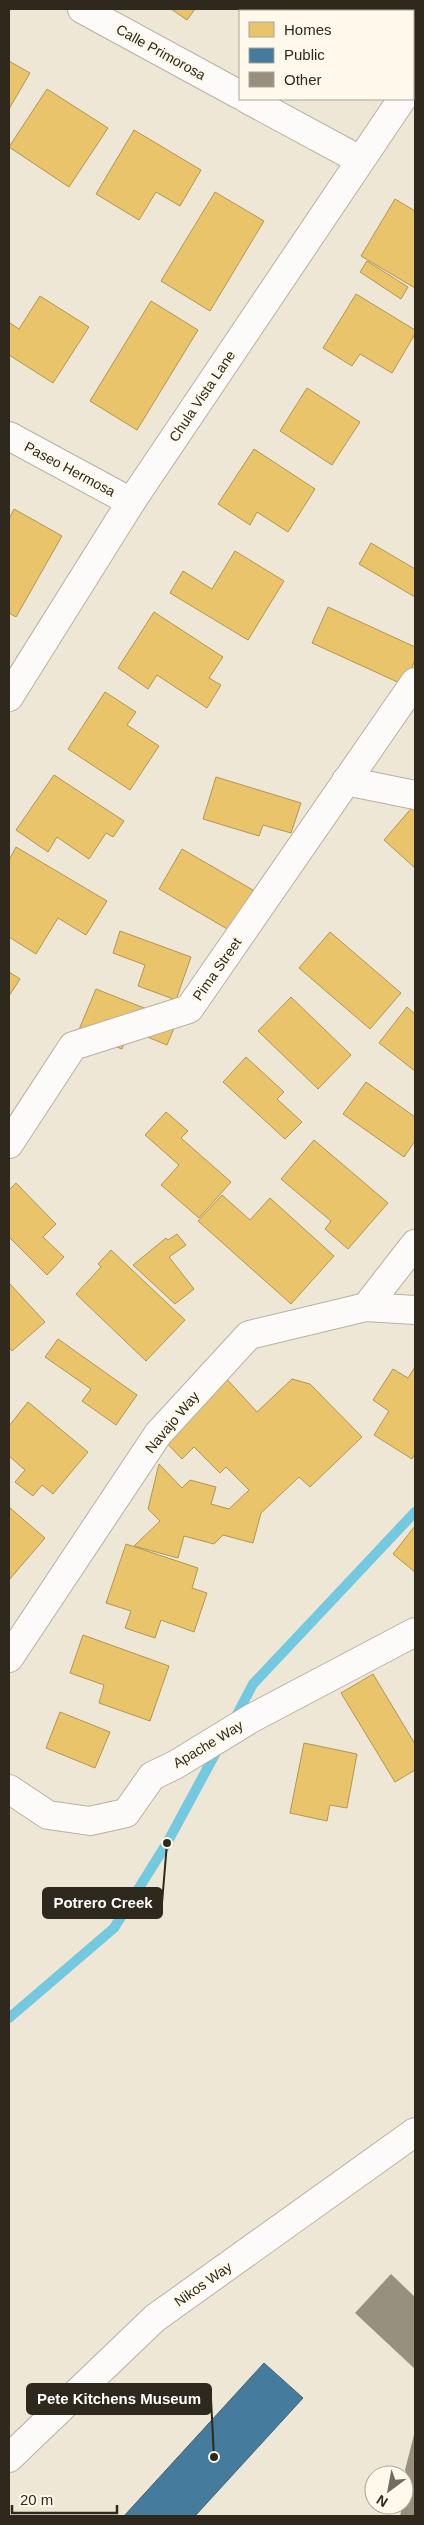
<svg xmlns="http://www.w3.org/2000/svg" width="424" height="2525" viewBox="0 0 424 2525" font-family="Arial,sans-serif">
  <rect width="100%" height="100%" fill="#efe7d5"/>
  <g fill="#e9c46a" stroke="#b19653">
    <path d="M171 9H195L187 20Z"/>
    <path d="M237 9H293L292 11H241Z"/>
    <path d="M336 9H384L388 11H334Z"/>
    <path d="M9 61 30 73 9 109Z"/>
    <path d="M47 89 108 128 69 187 9 147Z"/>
    <path d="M134 130 201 170 180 206 156 192 139 220 96 194Z"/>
    <path d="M215 192 264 221 210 311 161 281Z"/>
    <path d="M395 199 415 211V288L361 256Z"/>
    <path d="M367 261 408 287 401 299 360 272Z"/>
    <path d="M356 294 415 330V334L392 373 360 354 352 366 323 348Z"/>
    <path d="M40 296 89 327 53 383 9 355V326L10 323 19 329Z"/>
    <path d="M151 301 198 330 137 430 90 401Z"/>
    <path d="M307 388 360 422 332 465 280 431Z"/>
    <path d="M254 449 315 489 288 532 257 512 250 525 218 504Z"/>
    <path d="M14 509 62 536 16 617 9 613V519Z"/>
    <path d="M371 543 415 569V597L359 564Z"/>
    <path d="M235 551 284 581 248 640 170 593 183 571 212 589Z"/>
    <path d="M328 607 415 647V660L404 685 312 643Z"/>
    <path d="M154 612 223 657 209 678 221 685 207 708 157 675 148 689 118 668Z"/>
    <path d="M105 692 136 712 127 725 159 746 130 790 68 749Z"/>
    <path d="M54 775 124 821 113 837 106 833 89 859 57 837 48 852 16 830Z"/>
    <path d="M216 777 301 803 291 833 263 825 259 836 203 819Z"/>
    <path d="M415 804V868L384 840Z"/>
    <path d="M16 847 107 901 86 935 58 918 36 954 9 937V860Z"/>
    <path d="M182 849 258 893 234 933 159 889Z"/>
    <path d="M120 931 191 957 176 1000 138 986 145 965 113 953Z"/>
    <path d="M330 932 401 993 370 1029 299 968Z"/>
    <path d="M9 972 20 979 9 996Z"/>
    <path d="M96 989 177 1021 167 1045 130 1030 122 1049 78 1032Z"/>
    <path d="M291 997 351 1055 318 1089 258 1031Z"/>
    <path d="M407 1007 415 1014V1071L379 1043Z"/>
    <path d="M246 1057 284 1092 277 1099 302 1122 285 1139 223 1082Z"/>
    <path d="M366 1082 415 1117V1141L404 1157 343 1114Z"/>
    <path d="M166 1112 188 1131 181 1138 231 1182 199 1218 161 1185 179 1165 145 1135Z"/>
    <path d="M314 1140 388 1203 348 1249 325 1229 331 1221 281 1179Z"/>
    <path d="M16 1183 56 1224 43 1237 64 1257 47 1275 9 1237V1190Z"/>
    <path d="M222 1195 250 1220 270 1198 334 1256 291 1304 198 1221Z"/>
    <path d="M177 1234 186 1245 169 1257 194 1289 175 1304 133 1265 166 1238 168 1240Z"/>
    <path d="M111 1250 185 1320 146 1361 76 1294 101 1267 98 1264Z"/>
    <path d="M9 1283 45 1322 12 1351 9 1347Z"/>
    <path d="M58 1339 137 1395 116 1425 82 1401 91 1389 45 1357Z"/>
    <path d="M415 1367V1453L412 1459 374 1435 389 1411 373 1400 393 1369 408 1378Z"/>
    <path d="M225 1377 257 1412 292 1379 310 1384 362 1437 310 1487 299 1477 261 1513 253 1543 223 1535 214 1544 184 1536 178 1558 134 1546 160 1521 148 1509 159 1464 182 1488 190 1480 216 1487 211 1504 229 1509 249 1490 226 1467 220 1473 194 1447 182 1459 162 1438Z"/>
    <path d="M28 1402 88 1452 53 1494 42 1485 33 1496 15 1482 25 1470 9 1456V1426Z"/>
    <path d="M9 1507 45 1538 9 1580Z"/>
    <path d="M415 1526V1572L393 1554Z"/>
    <path d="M126 1544 198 1568 192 1588 207 1593 194 1632 161 1620 155 1638 125 1628 131 1611 106 1603Z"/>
    <path d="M83 1635 169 1666 150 1721 99 1703 104 1685 70 1673Z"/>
    <path d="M373 1674 415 1744V1770L395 1782 341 1693Z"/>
    <path d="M60 1712 110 1732 95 1768 46 1748Z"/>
    <path d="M304 1743 357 1754 347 1808 330 1805 327 1821 290 1813Z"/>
  </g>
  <path fill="#457b9d" stroke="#3e6276" d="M264 2363 303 2398 195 2516H124Z"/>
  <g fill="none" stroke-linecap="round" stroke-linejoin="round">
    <g stroke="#73c9e0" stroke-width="10">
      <path d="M233 1722 253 1684 415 1512"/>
      <path d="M9 2018 114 1928 167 1843 220 1745"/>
    </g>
  </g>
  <g fill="#97907e">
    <path d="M391 2274 415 2297V2369L355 2313Z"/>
    <path d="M415 2431V2516H400L409 2479 405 2470Z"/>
  </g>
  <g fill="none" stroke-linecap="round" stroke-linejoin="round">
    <defs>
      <g id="street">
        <path d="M82 9 240 95"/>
        <path d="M413 83 415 79"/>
        <path d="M247 99 360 160"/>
        <path d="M9 436 131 502"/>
        <path d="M9 697 131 502 402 99"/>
        <path d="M346 781 415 795"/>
        <path d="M9 1144 73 1046 189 1009 415 682"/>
        <path d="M366 1307 415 1244"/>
        <path d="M9 1658 158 1434 249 1335 366 1307 415 1310"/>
        <path d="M9 1789 48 1815 90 1821 126 1813 152 1776 175 1765 252 1718 415 1632"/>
        <path d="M9 2458 155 2318 415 2132"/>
      </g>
    </defs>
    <use href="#street" stroke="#b7b1a3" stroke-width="30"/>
    <use href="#street" stroke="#fdfbf9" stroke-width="28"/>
  </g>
  <g text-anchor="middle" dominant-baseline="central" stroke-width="5" stroke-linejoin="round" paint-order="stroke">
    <g font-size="14" fill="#2e291c" stroke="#fff9ec">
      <text transform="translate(161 52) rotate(29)">Calle Primorosa</text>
      <text transform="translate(202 396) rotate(-56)">Chula Vista Lane</text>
      <text transform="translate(70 469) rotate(28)">Paseo Hermosa</text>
      <text transform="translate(217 969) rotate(-55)">Pima Street</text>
      <text transform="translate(172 1422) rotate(-50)">Navajo Way</text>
      <text transform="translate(208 1744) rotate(-31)">Apache Way</text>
      <text transform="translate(203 2284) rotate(-35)">Nikos Way</text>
    </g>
  </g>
  <path fill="none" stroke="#2e291c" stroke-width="2" d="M167 1843L162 1903M214 2457L211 2399"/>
  <g fill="#2e291c" stroke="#fff9ec" stroke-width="2">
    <circle cx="167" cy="1843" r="5"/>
    <circle cx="214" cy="2457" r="5"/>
  </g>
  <g fill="#2e291c" stroke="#2e291c" stroke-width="2">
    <rect x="43" y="1888" width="119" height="30" rx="5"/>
    <rect x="27" y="2384" width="184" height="30" rx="5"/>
  </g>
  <g font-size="15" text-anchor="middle" font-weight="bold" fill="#fff">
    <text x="103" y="1908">Potrero Creek</text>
    <text x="119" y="2404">Pete Kitchens Museum</text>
  </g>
  <rect width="424" height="2525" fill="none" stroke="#2e291c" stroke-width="20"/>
  <rect x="239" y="10" width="175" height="90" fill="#fff9ec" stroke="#aba699"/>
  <rect x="249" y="22" width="25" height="15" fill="#e9c46a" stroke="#aba699"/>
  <text x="284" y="35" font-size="15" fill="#2e291c">Homes</text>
  <rect x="249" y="48" width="25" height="15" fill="#457b9d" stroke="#aba699"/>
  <text x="284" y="60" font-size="15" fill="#2e291c">Public</text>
  <rect x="249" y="72" width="25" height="15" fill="#97907e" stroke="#aba699"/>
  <text x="284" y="85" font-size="15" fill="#2e291c">Other</text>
  <g transform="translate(389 2490) rotate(212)"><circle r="24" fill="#fff9ec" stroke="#aba699"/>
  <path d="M0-4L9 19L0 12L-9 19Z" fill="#726c5d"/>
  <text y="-8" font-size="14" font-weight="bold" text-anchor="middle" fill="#2e291c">N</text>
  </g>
  <path d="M12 2505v8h105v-8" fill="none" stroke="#2e291c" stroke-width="2.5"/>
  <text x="20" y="2505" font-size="15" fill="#2e291c" stroke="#fff9ec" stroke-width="4" paint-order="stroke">20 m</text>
</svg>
